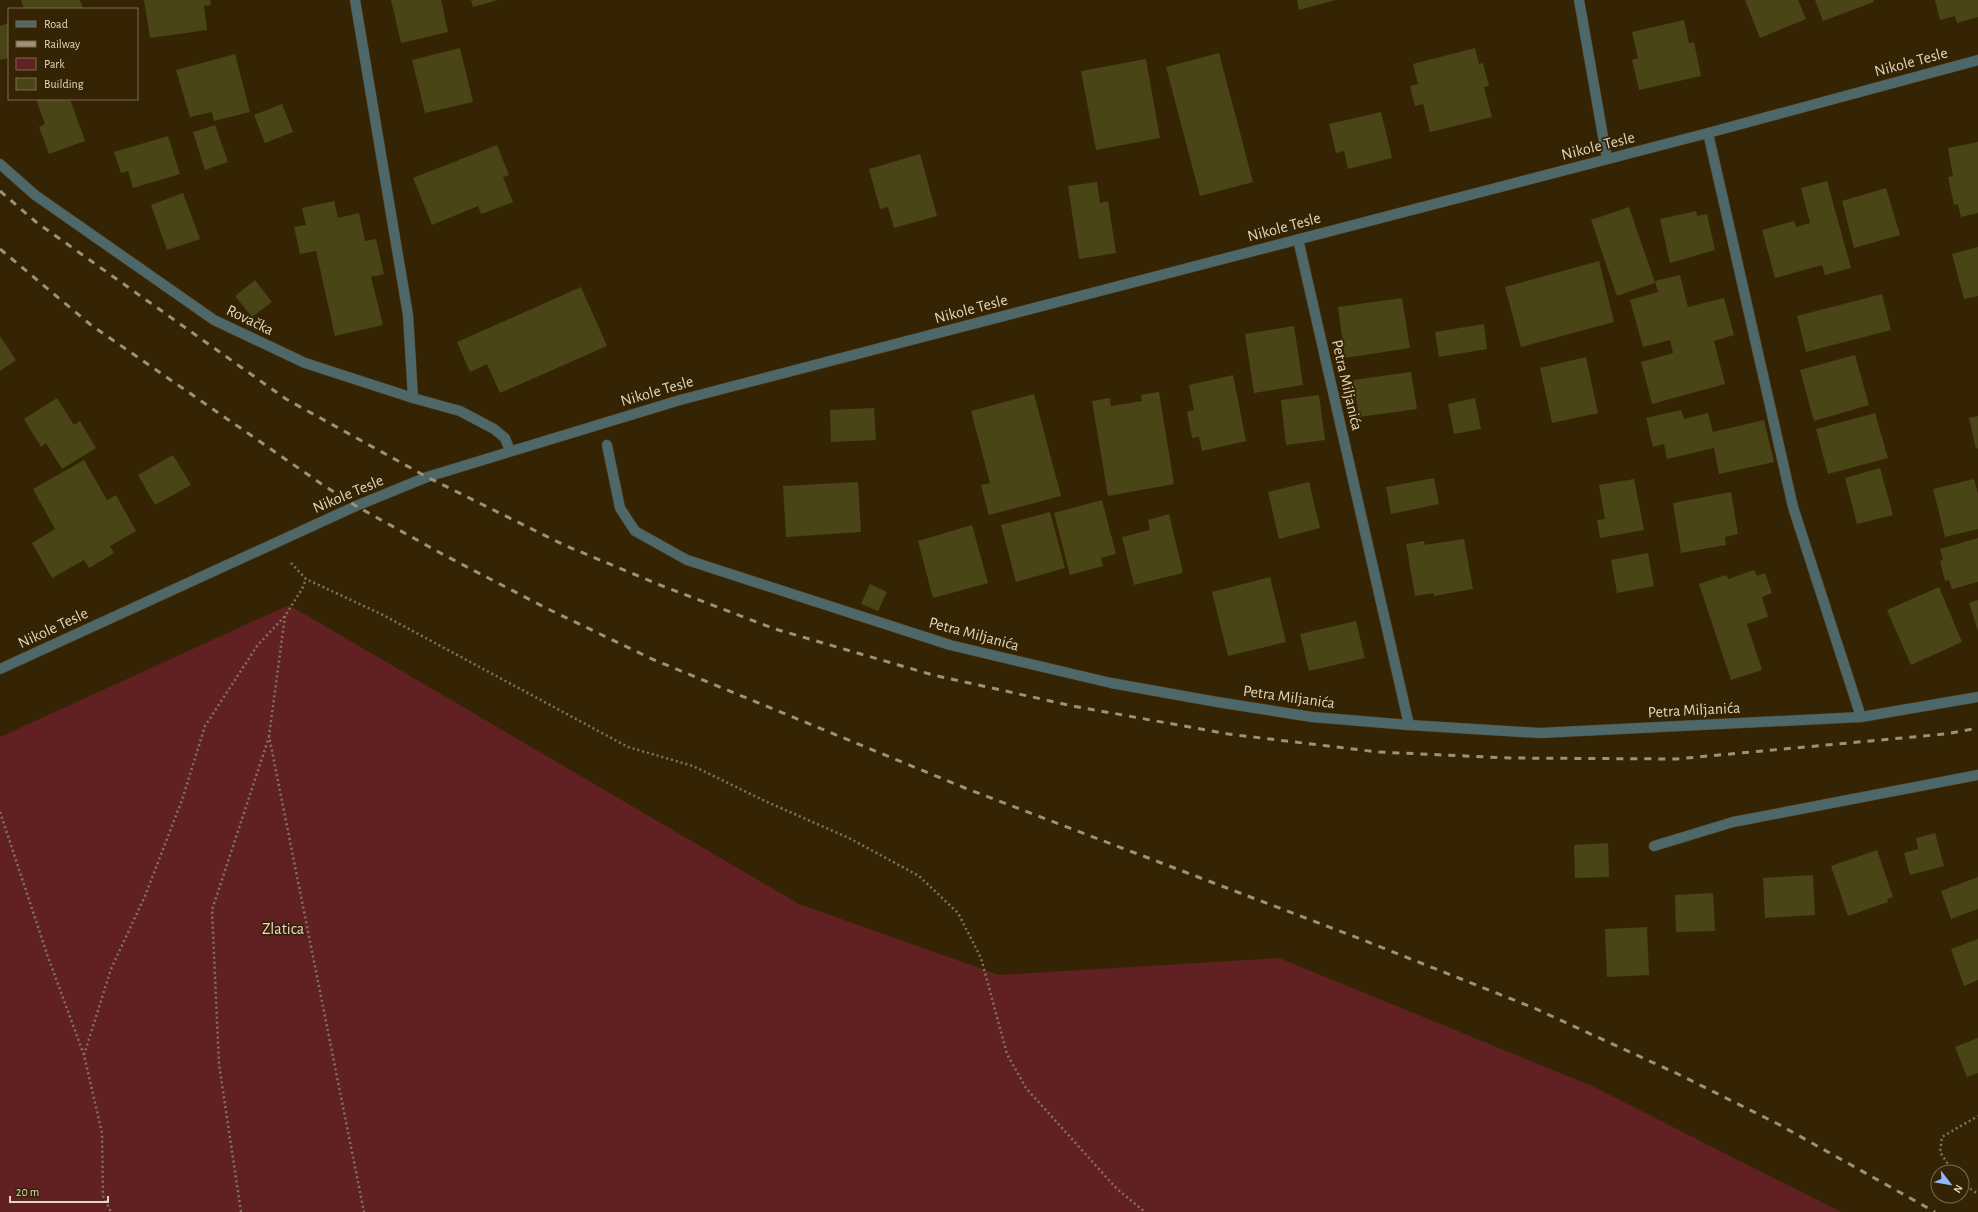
<svg xmlns="http://www.w3.org/2000/svg" width="1978" height="1212" viewBox="0 0 1978 1212" font-family="'Alegreya Sans',sans-serif">
  <rect width="100%" height="100%" fill="#342403"/>
  <path fill="#612122" d="M289 605 799 904 999 975 1279 958 1592 1086 1841 1212H0V737Z"/>
  <g fill="#4a4516">
    <path d="M21 0H80L83 9H24Z"/>
    <path d="M144 0H210L211 5 204 6 207 30 150 38Z"/>
    <path d="M391 0H441L448 32 401 43Z"/>
    <path d="M471 0H498L473 7Z"/>
    <path d="M1297 0H1336L1299 10Z"/>
    <path d="M1745 0H1798L1806 19 1760 38Z"/>
    <path d="M1815 0H1873L1874 2 1823 21Z"/>
    <path d="M1935 0H1978V17L1957 23 1955 16 1940 20Z"/>
    <path d="M1684 20 1689 43 1694 42 1701 76 1639 90 1632 60 1638 58 1632 32Z"/>
    <path d="M9 23V58L0 60V26Z"/>
    <path d="M460 48 473 102 425 113 412 60Z"/>
    <path d="M1475 48 1479 64 1483 63 1489 86 1484 87 1492 117 1430 132 1423 104 1415 106 1410 86 1418 84 1413 64Z"/>
    <path d="M1219 53 1253 182 1200 196 1166 67Z"/>
    <path d="M235 54 250 112 214 121 212 112 190 117 176 70Z"/>
    <path d="M1146 59 1160 138 1096 150 1081 71Z"/>
    <path d="M36 99H70L85 141 49 154 39 127 45 124Z"/>
    <path d="M282 104 293 132 265 143 254 115Z"/>
    <path d="M1381 112 1392 158 1348 169 1344 151 1336 153 1329 124Z"/>
    <path d="M215 125 228 162 205 170 193 132Z"/>
    <path d="M168 136 180 174 133 188 128 171 121 173 114 152Z"/>
    <path d="M1978 142V213L1961 217 1958 204 1954 205 1948 177 1953 176 1948 148Z"/>
    <path d="M497 145 509 175 503 177 513 202 481 214 478 206 432 225 413 178Z"/>
    <path d="M920 154 937 216 894 228 888 207 880 209 869 169Z"/>
    <path d="M1827 181 1851 268 1825 275 1822 265 1775 278 1762 230 1794 221 1796 227 1810 223 1801 188Z"/>
    <path d="M1097 182 1100 203 1108 201 1116 253 1079 259 1068 186Z"/>
    <path d="M1886 188 1900 235 1854 248 1842 201Z"/>
    <path d="M183 193 200 239 167 250 151 205Z"/>
    <path d="M334 201 338 218 359 213 365 241 376 239 384 274 371 277 383 325 335 336 316 251 300 254 294 227 306 225 302 208Z"/>
    <path d="M1629 207 1655 283 1617 296 1591 220Z"/>
    <path d="M1696 211 1697 216 1707 214 1715 250 1670 263 1660 219Z"/>
    <path d="M1978 247V296L1964 299 1952 254Z"/>
    <path d="M1599 261 1614 322 1521 347 1505 287Z"/>
    <path d="M1680 275 1688 307 1724 298 1734 335 1714 341 1725 384 1652 404 1641 362 1673 353 1670 340 1643 347 1630 300 1658 292 1655 281Z"/>
    <path d="M255 280 272 302 252 317 235 296Z"/>
    <path d="M581 287 607 346 500 393 487 364 470 372 457 342Z"/>
    <path d="M1882 294 1891 330 1806 352 1797 316Z"/>
    <path d="M1402 298 1410 348 1345 358 1338 307Z"/>
    <path d="M1484 324 1487 349 1439 357 1435 332Z"/>
    <path d="M1294 326 1303 385 1254 393 1245 334Z"/>
    <path d="M0 336 16 360 0 371Z"/>
    <path d="M1855 355 1869 405 1814 421 1800 370Z"/>
    <path d="M1586 357 1598 413 1552 423 1540 368Z"/>
    <path d="M1411 372 1417 409 1359 417 1353 380Z"/>
    <path d="M1233 375 1246 441 1202 451 1199 437 1192 438 1187 412 1194 410 1189 385Z"/>
    <path d="M1159 392 1174 484 1108 496 1092 401 1110 398 1111 406 1142 401 1141 395Z"/>
    <path d="M1034 394 1061 496 989 515 981 485 990 483 971 411Z"/>
    <path d="M1319 395 1325 440 1286 445 1281 400Z"/>
    <path d="M57 398 74 425 80 421 96 448 62 469 46 443 41 447 24 419Z"/>
    <path d="M1475 398 1481 429 1454 434 1448 404Z"/>
    <path d="M874 408 876 440 831 442 830 410Z"/>
    <path d="M1681 410 1684 419 1708 413 1713 432 1764 420 1774 462 1719 474 1714 448 1667 459 1664 444 1653 447 1646 418Z"/>
    <path d="M1875 413 1888 458 1828 474 1816 429Z"/>
    <path d="M1978 416V448L1976 449 1969 418Z"/>
    <path d="M173 455 191 485 155 505 138 475Z"/>
    <path d="M84 460 107 500 116 495 136 531 110 546 114 553 89 568 84 560 52 578 32 543 55 529 33 489Z"/>
    <path d="M1880 468 1893 515 1857 524 1845 478Z"/>
    <path d="M1434 478 1439 504 1391 514 1386 487Z"/>
    <path d="M1634 479 1644 530 1600 538 1597 520 1605 519 1599 485Z"/>
    <path d="M1974 479 1978 494V529L1945 537 1933 489Z"/>
    <path d="M858 482 861 532 786 537 783 486Z"/>
    <path d="M1309 482 1320 528 1279 539 1268 492Z"/>
    <path d="M1731 492 1738 534 1725 537 1726 545 1681 553 1673 503Z"/>
    <path d="M1102 500 1116 554 1101 558 1103 566 1070 575 1054 513Z"/>
    <path d="M1050 512 1065 568 1016 582 1001 525Z"/>
    <path d="M1169 514 1183 573 1134 585 1122 537 1150 530 1148 520Z"/>
    <path d="M972 525 988 583 933 598 918 541Z"/>
    <path d="M1978 538V582L1952 589 1949 580 1945 581 1940 561 1943 560 1940 549Z"/>
    <path d="M1464 539 1473 589 1434 596V593L1415 596 1406 544 1424 541 1425 545Z"/>
    <path d="M1648 553 1654 586 1617 593 1611 560Z"/>
    <path d="M1754 570 1757 576 1765 573 1772 593 1762 597 1768 617 1747 624 1762 670 1731 680 1699 584 1726 575 1728 579Z"/>
    <path d="M1270 577 1286 642 1228 656 1212 592Z"/>
    <path d="M870 584 887 592 878 611 861 604Z"/>
    <path d="M1939 587 1962 642 1911 665 1887 610Z"/>
    <path d="M1978 600V631L1969 603Z"/>
    <path d="M1356 621 1365 658 1309 671 1300 634Z"/>
    <path d="M1935 833 1944 866 1910 875 1904 853 1918 849 1916 838Z"/>
    <path d="M1608 843 1609 877 1575 878 1574 845Z"/>
    <path d="M1877 850 1893 897 1887 899 1888 902 1848 916 1831 866Z"/>
    <path d="M1813 875 1815 915 1765 918 1763 878Z"/>
    <path d="M1978 877V909L1951 919 1941 891Z"/>
    <path d="M1713 893 1715 931 1676 932 1675 895Z"/>
    <path d="M1647 927 1649 975 1607 977 1605 929Z"/>
    <path d="M1978 939V980L1964 986 1951 949Z"/>
    <path d="M1978 1038V1073L1967 1077 1955 1047Z"/>
  </g>
  <g fill="none" stroke-linecap="round" stroke-linejoin="round">
    <defs>
      <g id="minor">
        <path d="M355 0 408 315 413 398"/>
        <path d="M1579 0 1607 159"/>
        <path d="M1708 133 1793 507 1861 717"/>
        <path d="M0 164 35 195 214 320 305 363 413 398 460 411 494 429 505 438 510 451"/>
        <path d="M1298 239 1409 725"/>
        <path d="M607 445 620 508 635 531 687 560 950 645 1111 683 1217 702 1312 717 1409 725 1540 733 1861 717 1978 697"/>
        <path d="M0 669 356 506 427 477 680 400 1708 133 1978 60"/>
        <path d="M1654 846 1733 822 1978 775"/>
      </g>
    </defs>
    <use href="#minor" stroke="#504021" stroke-width="11"/>
    <g stroke="#827458" stroke-width="2.5" stroke-dasharray="2 3" stroke-linecap="butt">
      <path d="M291 563 306 579 383 615 628 747 693 766 767 802 849 838 919 876 958 913 981 958 1007 1054 1026 1088 1117 1189 1145 1212"/>
      <path d="M285 616 269 736 364 1212"/>
      <path d="M0 812 48 957 84 1055 102 1133 103 1196 111 1212"/>
      <path d="M84 1055 111 969 145 896 182 800 205 726 257 646 285 616 302 589 306 579"/>
      <path d="M1953 1172 1940 1152 1942 1137 1978 1116"/>
      <path d="M1962 1183 1978 1194"/>
      <path d="M241 1212 219 1064 212 910 269 737"/>
    </g>
    <use href="#minor" stroke="#4e6769" stroke-width="10"/>
    <g stroke="#9e9176" stroke-width="3" stroke-dasharray="7 7" stroke-linecap="butt">
      <path d="M0 191 36 222 286 399 427 477 564 545 660 585 775 629 933 675 1073 706 1228 734 1378 752 1509 758 1676 759 1945 734 1978 728"/>
      <path d="M0 249 91 325 320 483 356 506 444 555 546 608 652 659 965 788 1363 940 1534 1008 1680 1075 1778 1124 1935 1212"/>
    </g>
  </g>
  <g text-anchor="middle" dominant-baseline="central" stroke-width="3.5" stroke-linejoin="round" paint-order="stroke">
    <g font-size="16" fill="#e2d6bf" stroke="#342403">
      <text transform="translate(1911 62) rotate(-15)">Nikole Tesle</text>
      <text transform="translate(1598 146) rotate(-14)">Nikole Tesle</text>
      <text transform="translate(1284 227) rotate(-15)">Nikole Tesle</text>
      <text transform="translate(971 309) rotate(-15)">Nikole Tesle</text>
      <text transform="translate(250 320) rotate(26)">Rovačka</text>
      <text transform="translate(1347 385) rotate(77)">Petra Miljanića</text>
      <text transform="translate(657 391) rotate(-16)">Nikole Tesle</text>
      <text transform="translate(348 494) rotate(-23)">Nikole Tesle</text>
      <text transform="translate(53 628) rotate(-25)">Nikole Tesle</text>
      <text transform="translate(974 634) rotate(15)">Petra Miljanića</text>
      <text transform="translate(1289 697) rotate(8)">Petra Miljanića</text>
      <text transform="translate(1694 710) rotate(-3)">Petra Miljanića</text>
    </g>
    <g font-size="16" fill="#efd2d0" stroke="#342403">
      <text x="283" y="929">Zlatica</text>
    </g>
  </g>
  <rect x="8" y="8" width="130" height="92" fill="#342403" stroke="#7a6b4e"/>
  <rect x="16" y="21" width="20" height="6" fill="#4e6769" stroke="#7a6b4e"/>
  <text x="44" y="28" font-size="12" fill="#e2d6bf">Road</text>
  <rect x="16" y="41" width="20" height="6" fill="#9e9176" stroke="#7a6b4e"/>
  <text x="44" y="48" font-size="12" fill="#e2d6bf">Railway</text>
  <rect x="16" y="58" width="20" height="12" fill="#612122" stroke="#7a6b4e"/>
  <text x="44" y="68" font-size="12" fill="#e2d6bf">Park</text>
  <rect x="16" y="78" width="20" height="12" fill="#4a4516" stroke="#7a6b4e"/>
  <text x="44" y="88" font-size="12" fill="#e2d6bf">Building</text>
  <g transform="translate(1950 1184) rotate(121)"><circle r="19" fill="#342403" stroke="#7a6b4e"/>
  <path d="M0-3L7 15L0 10L-7 15Z" fill="#92b7fd"/>
  <text y="-6" font-size="11" font-weight="bold" text-anchor="middle" fill="#e2d6bf">N</text>
  </g>
  <path d="M10 1196v6h98v-6" fill="none" stroke="#e2d6bf" stroke-width="2"/>
  <text x="16" y="1196" font-size="12" fill="#e2d6bf" stroke="#342403" stroke-width="3" paint-order="stroke">20 m</text>
</svg>
